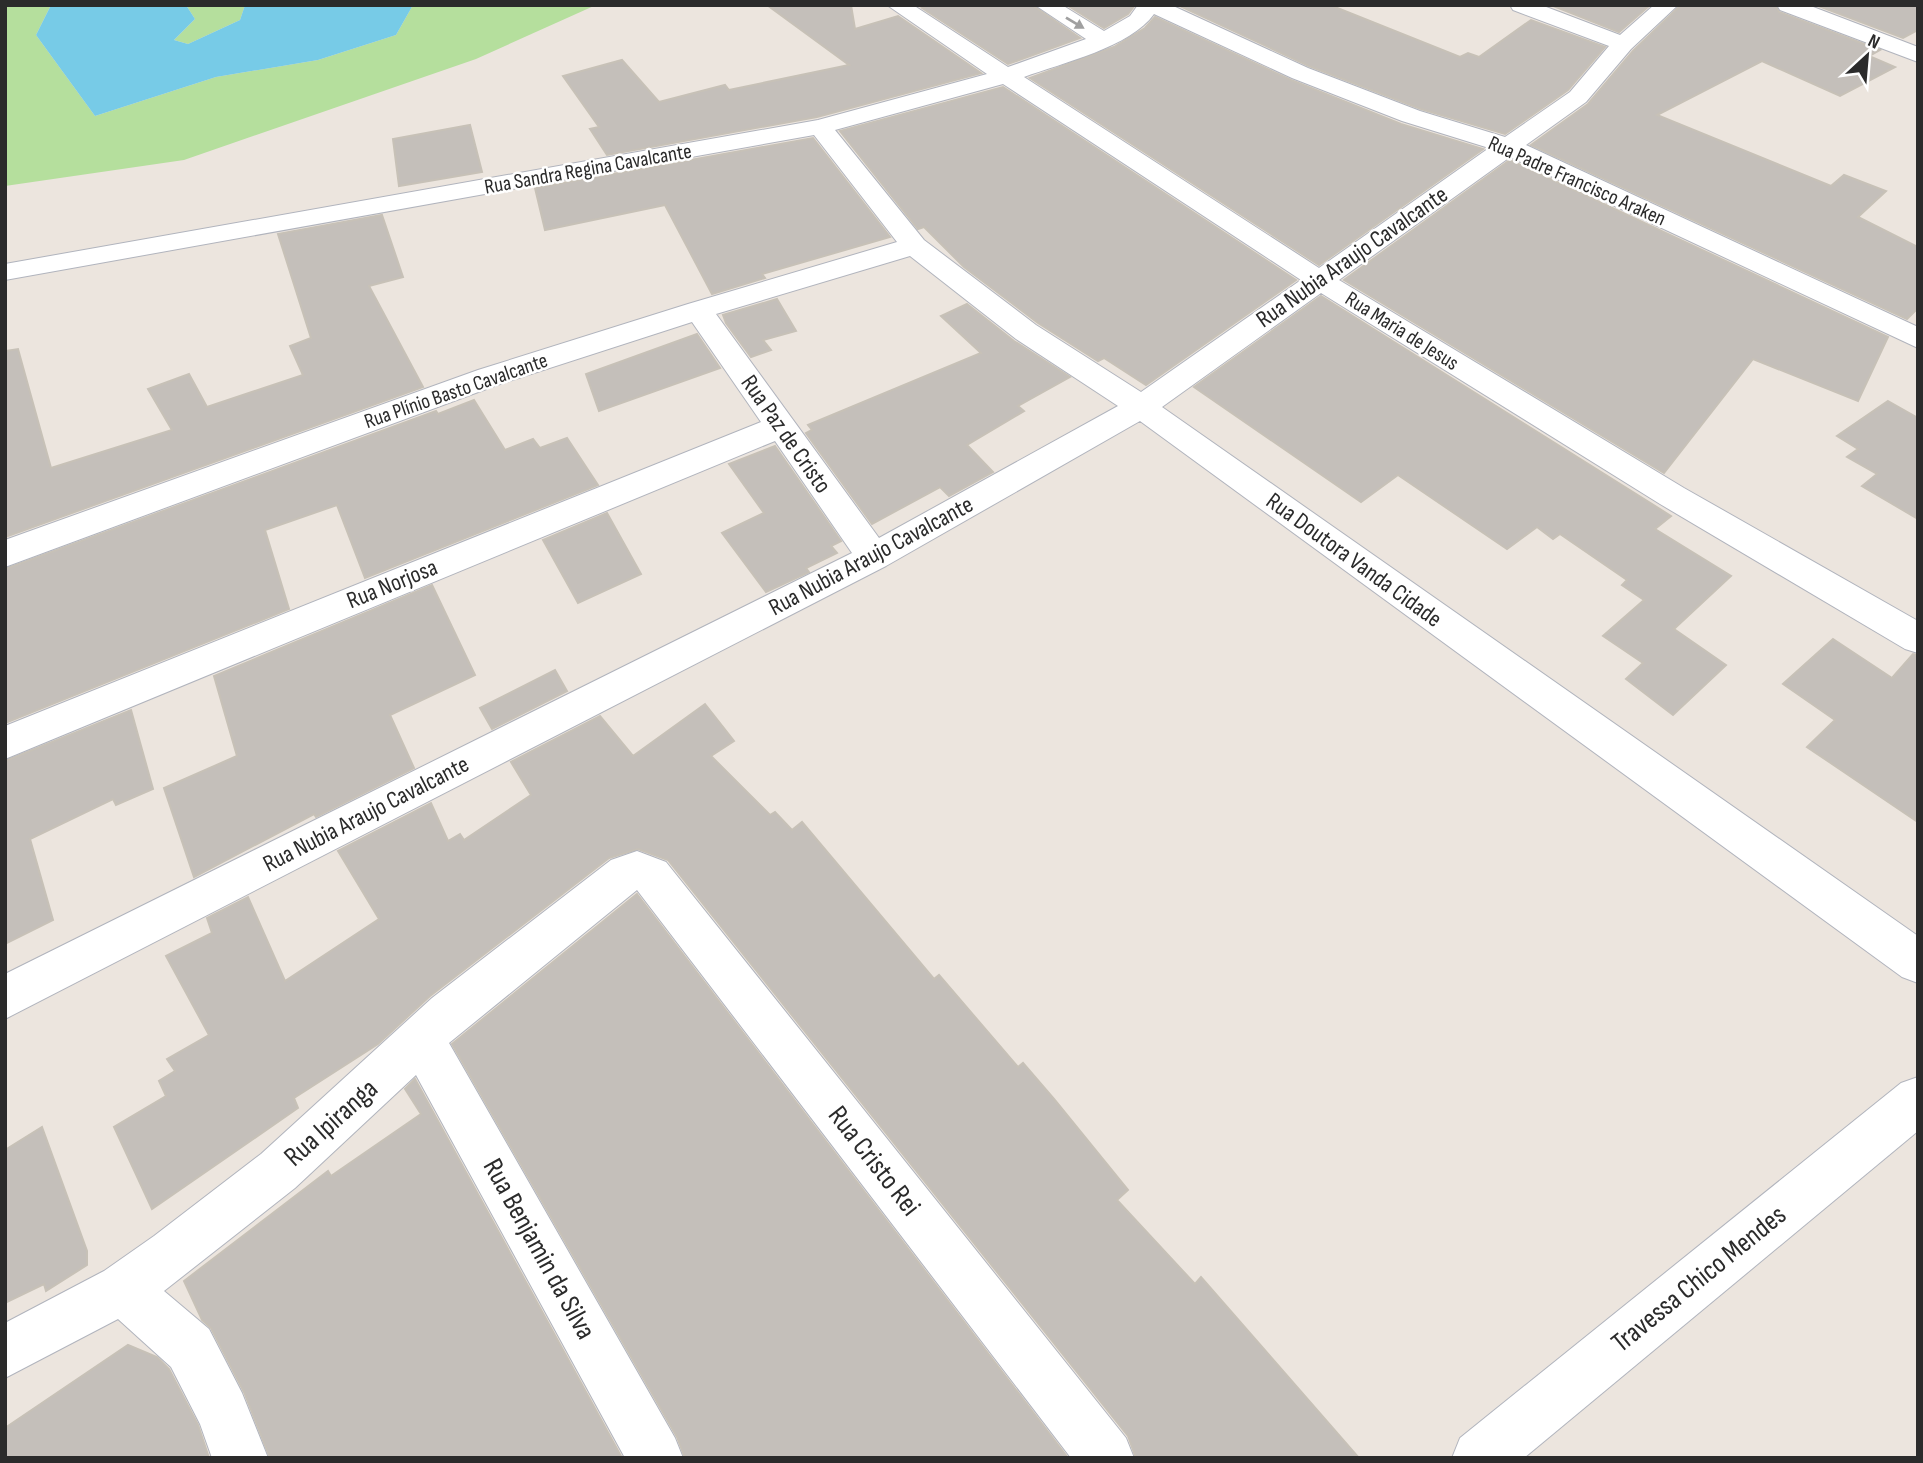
<svg xmlns="http://www.w3.org/2000/svg" width="1923" height="1463" viewBox="0 0 1923 1463" font-family="'Sofia Sans Condensed',sans-serif">
  <rect width="100%" height="100%" fill="#ece5de"/>
  <g fill="#b5df9d">
    <path d="M5 5H51L36 35 95 116 216 77 318 60 396 35 413 5H596L476 59 184 160 5 186Z"/>
    <path d="M186 5H245L240 20 188 44 174 40 195 19Z"/>
  </g>
  <path fill="#77cbe7" d="M51 5H186L195 19 174 40 188 44 240 20 245 5H413L396 35 318 60 216 77 95 116 36 35Z"/>
  <g fill="#c4bfba" stroke="#c7c1b7" stroke-width="2">
    <path d="M767 5H851L855 29 898 16 981 73 817 117 607 155 590 129 599 127 563 76 622 60 659 102 725 85 729 90 849 65Z"/>
    <path d="M929 5H1032L1080 38 1008 64 922 8Z"/>
    <path d="M1067 5H1135L1128 14 1104 28Z"/>
    <path d="M1178 5H1330L1460 57 1468 53 1479 57 1531 20 1605 47 1568 90 1505 134 1421 109 1309 66Z"/>
    <path d="M1551 5H1650L1619 32Z"/>
    <path d="M1681 5H1775L1779 12 1880 50 1869 56 1895 67 1840 96 1762 61 1657 115 1831 186 1844 175 1886 191 1858 217 1918 247V308L1907 319 1531 145 1588 104 1633 51Z"/>
    <path d="M1816 5H1918V30L1903 38Z"/>
    <path d="M1155 17 1291 80 1401 124 1483 149 1319 265 1030 78 1114 47 1145 28Z"/>
    <path d="M1003 87 1296 280 1146 385 1104 358 1098 361 1038 323 964 267 924 227 918 229 840 131Z"/>
    <path d="M470 125 482 172 399 186 393 139Z"/>
    <path d="M813 138 890 237 762 274 765 278 712 294 665 205 545 230 535 188Z"/>
    <path d="M1510 160 1888 337 1858 401 1753 359 1664 473 1344 280Z"/>
    <path d="M382 215 403 277 369 286 423 387 5 537V351L18 349 51 468 172 430 148 389 189 374 207 407 303 375 290 346 311 338 278 234Z"/>
    <path d="M1321 296 1671 516 1655 529 1731 576 1674 629 1726 665 1673 715 1626 679 1643 663 1603 636 1644 600 1622 585 1627 580 1560 534 1553 539 1537 527 1507 549 1398 475 1361 502 1194 387Z"/>
    <path d="M777 299 796 331 763 340 771 350 751 357 726 323 723 315Z"/>
    <path d="M967 304 1014 341 1070 377 1018 406 1024 411 967 445 993 472 949 496 940 487 872 524 806 433 812 430 808 425 981 353 941 316Z"/>
    <path d="M697 334 720 368 599 411 586 374Z"/>
    <path d="M474 400 505 450 533 439 540 448 567 438 598 485 365 578 337 505 265 530 289 609 5 723V569L436 411 438 414Z"/>
    <path d="M1888 401 1918 418V519L1862 486 1877 474 1847 457 1858 449 1837 436Z"/>
    <path d="M775 446 841 541 831 546 837 553 806 568 809 572 766 592 722 533 764 513 729 464Z"/>
    <path d="M607 513 641 574 578 603 543 540Z"/>
    <path d="M432 585 475 675 390 715 414 768 316 817 314 814 194 877 164 788 237 756 214 676Z"/>
    <path d="M1833 639 1892 678 1913 654 1918 655V822L1807 747 1835 720 1783 684Z"/>
    <path d="M555 670 567 691 492 729 480 708Z"/>
    <path d="M705 704 734 741 711 756 770 815 775 812 792 830 802 822 934 979 939 975 1018 1067 1023 1063 1054 1099 1128 1190 1117 1200 1195 1284 1201 1277 1359 1458H1136L1128 1436 668 860 638 849 609 858 430 996 378 1044 294 1098 298 1108 152 1209 114 1127 166 1096 159 1081 175 1071 167 1059 209 1035 166 956 212 933 207 918 248 897 285 981 379 919 338 851 431 803 448 841 460 834 464 840 531 795 511 762 600 716 633 756Z"/>
    <path d="M131 710 153 789 116 805 113 799 30 839 53 920 5 944V761Z"/>
    <path d="M637 894 1068 1458H685L677 1437 452 1044Z"/>
    <path d="M415 1079 622 1458H270L244 1392 211 1328 202 1320 184 1281 328 1171 331 1176 421 1114 405 1089Z"/>
    <path d="M42 1127 87 1251V1265L46 1291 44 1284 5 1303V1150Z"/>
    <path d="M128 1345 157 1357 169 1369 198 1425 209 1458H5V1428Z"/>
  </g>
  <g fill="none" stroke-linecap="round" stroke-linejoin="round">
    <defs>
      <g id="minor">
        <path d="M887 5H913L1008 67 1086 39 1035 5H1062L1104 31 1130 16 1138 5H1171L1308 68 1420 111 1505 137 1570 92 1609 46 1513 10 1510 5H1541L1620 35 1654 5H1678L1631 49 1586 102 1526 145 1918 327V348L1510 157 1339 280 1684 488 1918 621V653L1905 649 1660 504 1321 293 1162 407 1918 936V983L1902 977 1140 421 886 566 5 1019V974L852 553 775 441 5 759V726L761 422 692 322 500 384 5 567V540L478 370 688 304 897 242 814 135 5 280V264L818 120 987 74ZM1154 14 1292 78 1402 121 1489 148 1319 268 1024 77C1062 63 1131 47 1154 14ZM1003 84 1301 280 1141 392 1036 325 924 240 835 130ZM910 256 1016 339 1118 406 879 538 716 314Z"/>
        <path d="M1777 5H1808L1918 47V62L1780 10Z"/>
        <path d="M637 851 666 862 1126 1438 1134 1458H1071L637 890 449 1043 675 1438 683 1458H625L416 1075 295 1188 164 1291 209 1329 242 1393 268 1458H212L200 1424 171 1367 118 1319 5 1378V1323L104 1271 154 1236 261 1154 432 998 611 860Z"/>
        <path d="M1918 1077V1131L1524 1458H1452L1460 1438 1901 1083Z"/>
      </g>
    </defs>
    <use href="#minor" stroke="#b1b4bd" stroke-width="2"/>
    <use href="#minor" fill="#fff" fill-rule="evenodd"/>
  </g>
  <defs><path id="oneway-solid" d="M-6-.8H1V-3.2L6.5 0L1 3.2V.8H-6Z" transform="scale(1.75)"/></defs>
  <use fill="#a0a0a0" href="#oneway-solid" transform="translate(1075 23) rotate(31)"/>
  <g text-anchor="middle" dominant-baseline="central" stroke-width="5" stroke-linejoin="round" paint-order="stroke">
    <g font-size="21" fill="#2b2b2b" stroke="#fff">
      <text transform="translate(588 169) rotate(-10)">Rua Sandra Regina Cavalcante</text>
      <text transform="translate(1577 181) rotate(24)">Rua Padre Francisco Araken</text>
      <text transform="translate(1402 331) rotate(32)">Rua Maria de Jesus</text>
      <text transform="translate(456 391) rotate(-19)">Rua Plínio Basto Cavalcante</text>
    </g>
    <g font-size="24" fill="#2b2b2b" stroke="#fff">
      <text transform="translate(1352 257) rotate(-35)">Rua Nubia Araujo Cavalcante</text>
      <text transform="translate(786 434) rotate(55)">Rua Paz de Cristo</text>
      <text transform="translate(871 556) rotate(-28)">Rua Nubia Araujo Cavalcante</text>
      <text transform="translate(1354 560) rotate(36)">Rua Doutora Vanda Cidade</text>
      <text transform="translate(392 584) rotate(-22)">Rua Norjosa</text>
      <text transform="translate(366 814) rotate(-27)">Rua Nubia Araujo Cavalcante</text>
    </g>
    <g font-size="28" fill="#2b2b2b" stroke="#fff">
      <text transform="translate(331 1123) rotate(-42)">Rua Ipiranga</text>
      <text transform="translate(874 1161) rotate(52)">Rua Cristo Rei</text>
      <text transform="translate(539 1249) rotate(61)">Rua Benjamin da Silva</text>
      <text transform="translate(1699 1279) rotate(-39)">Travessa Chico Mendes</text>
    </g>
  </g>
  <rect width="1923" height="1463" fill="none" stroke="#2b2b2b" stroke-width="14"/>
  <g transform="translate(1867 56) rotate(26)" stroke="#ffffff" stroke-width="5" paint-order="stroke">
  <path d="M0-5L12 26L0 18L-12 26Z" fill="#2b2b2b"/>
  <text y="-10" font-size="19" font-weight="bold" text-anchor="middle" fill="#2b2b2b">N</text>
  </g>
</svg>
